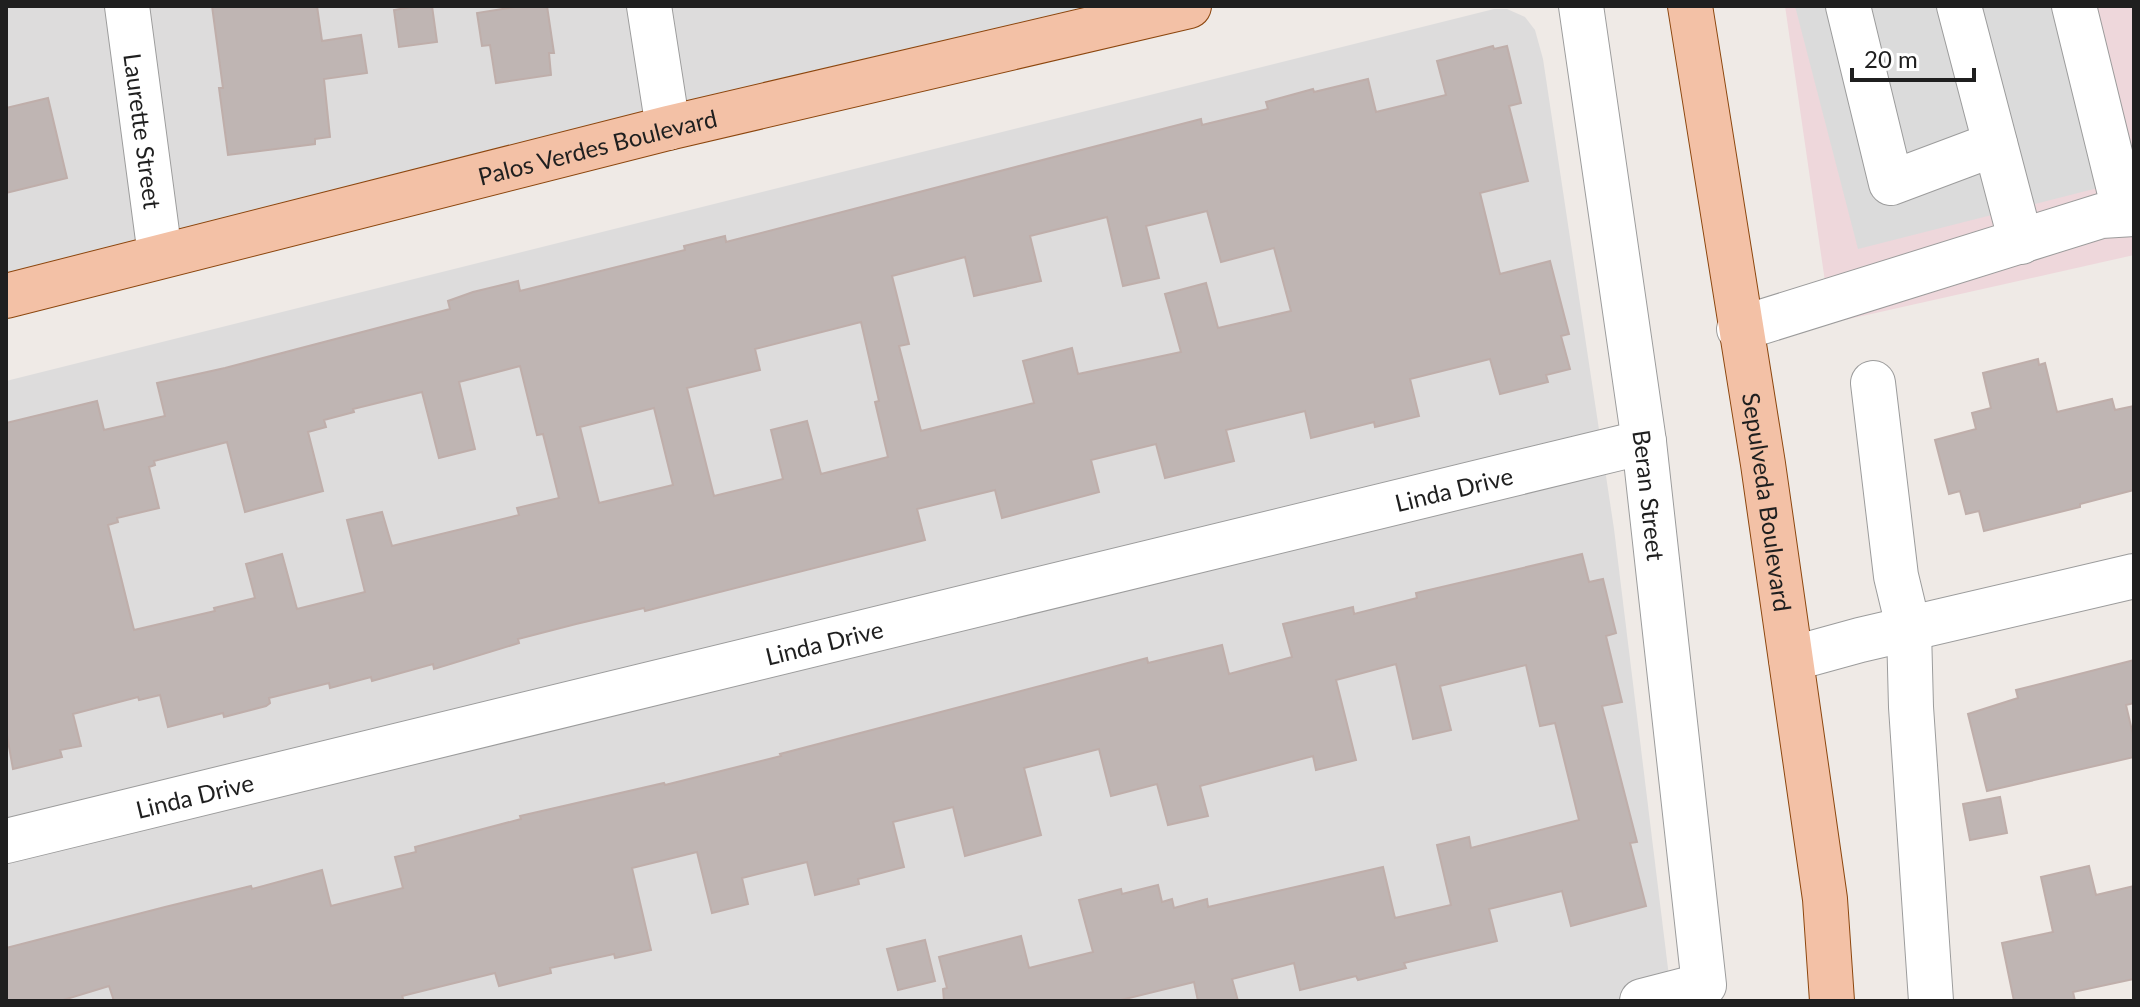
<svg xmlns="http://www.w3.org/2000/svg" width="2140" height="1007" viewBox="0 0 2140 1007" font-family="Lato,sans-serif">
  <rect width="100%" height="100%" fill="#efeae6"/>
  <g fill="#dddcdc">
    <path d="M6 6H1189L6 296Z"/>
    <path d="M1494 9H1507L1525 17 1535 30 1543 59 1614 529 1672 1001H6V381Z"/>
  </g>
  <path fill="#eed7db" d="M1785 6H2134V255L1831 323Z"/>
  <path fill="#dbdbdb" d="M1795 6H2089L2133 179 1858 249Z"/>
  <g fill="#bfb5b3" stroke="#bfaeaa" stroke-width="2" fill-rule="evenodd">
    <path d="M212 6H317L322 41 361 35 367 73 324 79 330 137 315 139V144L228 155 219 88H223Z"/>
    <path d="M417 6H432L437 42 399 47 394 10Z"/>
    <path d="M521 6H547L554 53H549L551 75 496 83 490 45 482 46 477 13Z"/>
    <path d="M1493 46 1494 49 1507 46 1521 103 1509 106 1528 181 1480 193 1500 274 1550 261 1569 334 1561 336 1570 369 1546 375 1548 382 1500 394 1490 359 1410 379 1419 416 1375 427 1374 422 1311 438 1305 411 1226 430 1234 461 1165 478 1156 444 1091 460 1099 492 1002 518 995 490 917 509 925 540 645 611 644 608 576 624 518 639 519 643 434 669 433 664 372 681 371 677 330 688 329 683 269 698 270 703 266 706 224 717 223 713 168 727 160 695 139 700 138 697 73 714 81 746 60 750 62 757 13 769 6 730V423L97 401 104 430 165 416 157 383 225 368 450 309 448 301 473 292 518 281 520 291 685 250 684 246 725 236 726 242 1201 119 1202 125 1268 109 1266 102 1313 89 1314 92 1368 79 1376 112 1446 95 1437 61ZM1207 211 1221 262 1274 248 1291 311 1218 328 1206 283 1165 294 1181 352 1078 374 1072 348 1023 361 1034 403 921 431 899 346 909 344 892 276 965 257 974 296 1041 281 1030 236 1107 217 1123 286 1159 278 1146 226ZM861 322 879 401 875 402 888 457 821 474 807 421 771 430 783 479 714 496 687 388 760 370 755 349ZM520 366 537 435 543 434 559 498 517 508 519 515 392 546 382 512 347 520 365 592 297 609 282 554 246 564 255 598 214 608 215 611 134 630 108 525 118 522 117 518 159 508 149 467 155 465 154 461 227 442 245 512 323 491 308 432 326 427 324 420 354 412 353 409 422 392 439 458 475 449 459 382ZM654 408 673 485 599 503 580 427Z"/>
    <path d="M48 98 67 178 6 193V108Z"/>
    <path d="M2038 359 2039 365 2045 363 2057 412 2112 399 2115 410 2134 406V490L2080 504V507L1984 531 1979 511 1966 514 1960 491 1949 494 1935 440 1976 429 1972 413 1991 408 1983 373Z"/>
    <path d="M1582 554 1589 582 1603 579 1616 633 1606 636 1622 702 1602 706 1637 842 1630 843 1646 906 1571 926 1562 891 1489 909 1497 941 1404 963 1406 968 1358 980 1356 976 1300 990 1294 963 1232 979 1238 1001H1198L1194 982 1117 1001H944L943 989 947 988 939 957 1021 936 1029 968 1093 952 1079 900 1121 889 1122 894 1158 885 1162 902 1172 899 1174 908 1207 899 1208 907 1383 867 1395 918 1451 905 1437 845 1469 837 1471 848 1579 820 1555 723 1540 726 1526 665 1440 686 1451 730 1413 739 1396 664 1336 680 1356 760 1316 770 1313 756 1200 786 1208 816 1168 825 1157 784 1111 796 1099 749 1024 768 1041 835 965 856 953 807 893 822 904 867 858 879 859 884 815 895 807 862 742 878 748 904 712 913 697 852 632 868 651 950 615 958 614 954 550 968 551 973 499 986 495 973 402 996 404 1001H114L109 986 60 1001H6V948L165 907 251 886 252 889 322 870 331 906 403 888 395 857 416 852 415 847 521 819 520 816 664 783 665 785 781 756 780 754 1147 658 1148 663 1222 645 1229 674 1292 657 1283 624 1353 607 1354 614 1417 598 1416 593Z"/>
    <path d="M2134 660V703L2126 705 2134 739V757L1987 791 1968 714 2018 698 2016 690Z"/>
    <path d="M2000 797 2007 833 1970 840 1963 804Z"/>
    <path d="M2089 866 2096 895 2134 886V979L2073 992 2075 1001H2014L2002 943 2053 932 2041 877Z"/>
    <path d="M925 940 935 981 898 990 887 949Z"/>
  </g>
  <g fill="none" stroke-linecap="round" stroke-linejoin="round">
    <defs>
      <g id="minor">
        <path id="s1" d="M127 6 160 255"/>
        <path d="M649 6 668 128"/>
        <path id="s2" d="M1581 6 1644 442 1704 985 1642 1001"/>
        <path d="M1848 6 1891 183 1995 144"/>
        <path d="M1959 6 2021 242"/>
        <path d="M2074 6 2125 214"/>
        <path d="M1739 329 2101 216 2134 214"/>
        <path d="M1873 383 1896 576 1909 630 1911 707 1931 1001"/>
        <path d="M1791 659 1860 640 2134 576"/>
        <path id="s3" d="M6 841 1644 442"/>
      </g>
      <g id="major">
        <path id="s4" d="M1690 6 1763 464 1825 899 1832 1001"/>
        <path id="s5" d="M6 296 668 128 1189 6"/>
      </g>
    </defs>
    <use href="#minor" stroke="#9c9c9c" stroke-width="46"/>
    <use href="#major" stroke="#8c460e" stroke-width="46"/>
    <use href="#minor" stroke="#fff" stroke-width="44"/>
    <use href="#major" stroke="#f3c1a6" stroke-width="44"/>
  </g>
  <g text-anchor="middle" dominant-baseline="central" stroke-width="6" stroke-linejoin="round" paint-order="stroke">
    <g font-size="24" fill="#1f1f1f" stroke="#fff">
      <text stroke="none"><textPath href="#s1" startOffset="126">Laurette Street</textPath></text>
      <text stroke="none"><textPath href="#s5" startOffset="610">Palos Verdes Boulevard</textPath></text>
      <text stroke="none"><textPath href="#s3" startOffset="1490">Linda Drive</textPath></text>
      <text stroke="none"><textPath href="#s2" startOffset="494">Beran Street</textPath></text>
      <text stroke="none"><textPath href="#s4" startOffset="502">Sepulveda Boulevard</textPath></text>
      <text stroke="none"><textPath href="#s3" startOffset="842">Linda Drive</textPath></text>
      <text stroke="none"><textPath href="#s3" startOffset="194">Linda Drive</textPath></text>
    </g>
  </g>
  <rect width="2140" height="1007" fill="none" stroke="#1f1f1f" stroke-width="16"/>
  <path d="M1852 68v12h122v-12" fill="none" stroke="#1f1f1f" stroke-width="4"/>
  <text x="1864" y="68" font-size="24" fill="#1f1f1f" stroke="#ffffff" stroke-width="6" paint-order="stroke">20 m</text>
</svg>
